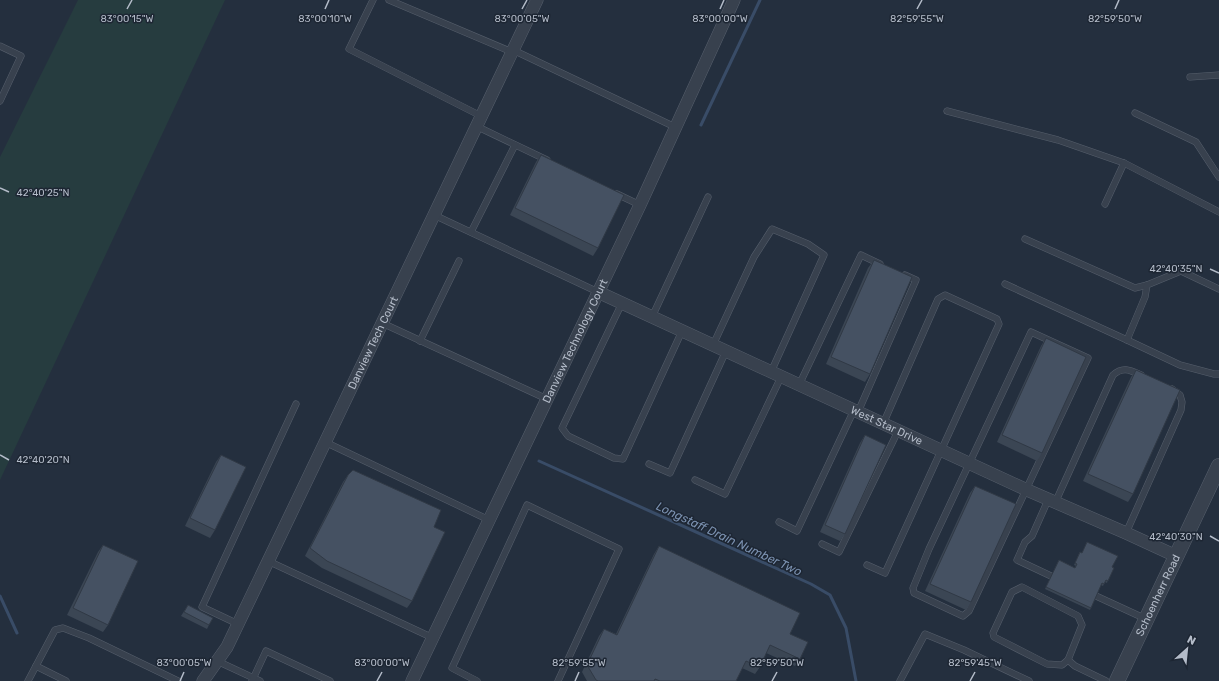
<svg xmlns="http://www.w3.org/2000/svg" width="1219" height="681" viewBox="0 0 1219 681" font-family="Rubik,sans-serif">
  <rect width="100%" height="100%" fill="#242f3e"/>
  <path fill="#263c3f" d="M78 0H225L0 480V157Z"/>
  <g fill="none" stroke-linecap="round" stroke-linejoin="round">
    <g stroke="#394c67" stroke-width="3">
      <path d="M701 125 760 0"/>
      <path d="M539 461 811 584 830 595 846 628 856 681"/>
      <path d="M0 596 17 633"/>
    </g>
    <defs>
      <g id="service">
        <path d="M373 0 349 49 481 116"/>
        <path d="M389 0 512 52"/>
        <path d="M0 46 21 56 0 101"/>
        <path d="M513 50 675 127"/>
        <path d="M1190 77 1219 75"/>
        <path d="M947 111 1058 140 1124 163"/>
        <path d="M1135 113 1196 142 1219 177"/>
        <path d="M476 126 547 160"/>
        <path d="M617 194 640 205"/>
        <path d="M1105 204 1124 163 1219 212"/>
        <path d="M434 215 598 292"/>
        <path d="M471 232 515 145"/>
        <path d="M1025 239 1135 288 1147 285"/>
        <path d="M1005 284 1127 340 1145 297 1147 285 1181 271 1219 289"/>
        <path d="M622 303 562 428 568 436 614 458 623 459 682 331"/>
        <path d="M652 317 708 197"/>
        <path d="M382 323 547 399"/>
        <path d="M1031 332 1088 358 969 611 963 616 914 593 913 588 929 549Z"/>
        <path d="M1127 340 1180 365 1214 374H1219"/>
        <path d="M420 341 459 261"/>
        <path d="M713 345 754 257 772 229 808 244 824 255 771 372"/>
        <path d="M799 385 861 255 880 264"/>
        <path d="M858 412 916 280 905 275"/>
        <path d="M325 442 489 520"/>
        <path d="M649 464 670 473 726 351"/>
        <path d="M695 480 725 494 781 377"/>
        <path d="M1048 500 1032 536 1025 542 1017 560 1051 576"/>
        <path d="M1055 503 1113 375C1123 366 1130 370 1141 375"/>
        <path d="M779 522 797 531 854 410"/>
        <path d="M1126 533 1181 410 1182 402 1180 395 1172 389"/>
        <path d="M822 544 839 552 898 431"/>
        <path d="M268 561 433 638"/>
        <path d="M867 565 885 573 999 324 997 319 945 295 938 299 883 424"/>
        <path d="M1022 587 1078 616 1082 625 1068 660 1062 665 1047 664 994 637 993 633 1012 592Z"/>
        <path d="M1096 596 1146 619"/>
        <path d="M238 624 202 607 296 404"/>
        <path d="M1068 660 1075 666 1106 681"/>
        <path d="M217 661 260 681"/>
        <path d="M36 666 66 681"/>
        <path d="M28 681 55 630 63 628 89 638 178 681"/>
        <path d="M252 681 266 651 330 681"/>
        <path d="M477 681 452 668 527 505 619 549 558 681"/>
        <path d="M900 681 925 634 964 650 1029 681"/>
      </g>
      <g id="minor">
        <path id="s1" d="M598 292 1027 490 1126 533 1176 556"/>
        <path id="s2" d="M203 681 227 647 537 0"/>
        <path id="s3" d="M412 681 640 205 734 0"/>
      </g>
      <g id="tertiary">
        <path id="s4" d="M1117 681 1219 466"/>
      </g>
    </defs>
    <use href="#service" stroke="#565f6c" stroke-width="7"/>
    <use href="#minor" stroke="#565f6c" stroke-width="13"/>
    <use href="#tertiary" stroke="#565f6c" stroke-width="16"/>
    <use href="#service" stroke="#38414e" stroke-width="6"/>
    <use href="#minor" stroke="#38414e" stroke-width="12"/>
    <use href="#tertiary" stroke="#38414e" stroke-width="15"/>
  </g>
  <g fill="#3b4654">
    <path d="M541 155 598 248 593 256 510 215 536 162Z"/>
    <path d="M874 260 870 374 865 382 826 364 868 268Z"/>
    <path d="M1046 338 1042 453 1037 461 997 442 1041 346Z"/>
    <path d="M1136 370 1133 494 1128 502 1083 481 1131 377Z"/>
    <path d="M865 435 845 534 840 541 820 532 860 443Z"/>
    <path d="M221 455 215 530 210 538 185 526 216 462Z"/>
    <path d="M348 475 434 527 412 601 407 608 322 568 305 556 343 482Z"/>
    <path d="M975 486 971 602 966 610 925 591 970 493Z"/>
    <path d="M1087 542 1112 567 1107 583 1105 582 1103 586 1101 585 1090 610 1045 589 1059 560 1075 568 1076 566 1074 565 1079 554 1080 552 1082 553Z"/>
    <path d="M103 545 108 625 103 632 67 615 98 552Z"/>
    <path d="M659 546 790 634 800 659 795 666 766 653 760 667 755 674 742 668 736 681H587L582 672 599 636 604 629 616 634 654 554Z"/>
    <path d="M188 605 209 625 207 629 181 616Z"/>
  </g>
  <g fill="#455162" stroke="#303945">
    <path d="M541 155 624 195 598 248 515 208Z"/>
    <path d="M874 260 912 277 870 374 831 357Z"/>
    <path d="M1046 338 1086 357 1042 453 1002 435Z"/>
    <path d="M1136 370 1180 390 1133 494 1088 474Z"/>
    <path d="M865 435 886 445 845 534 825 525Z"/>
    <path d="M221 455 246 467 215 530 190 518Z"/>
    <path d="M353 470 441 510 434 527 445 532 412 601 327 561 310 548 348 475Z"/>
    <path d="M975 486 1016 504 971 602 930 584Z"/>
    <path d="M1087 542 1118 556 1112 567 1114 568 1108 581 1106 580 1104 584 1102 583 1091 608 1046 587 1059 560 1075 568 1077 564 1075 563 1080 552 1082 553Z"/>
    <path d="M103 545 138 561 108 625 73 608Z"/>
    <path d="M659 546 800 613 790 634 808 642 800 659 770 645 760 667 746 661 736 681H660L655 679 654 681H598L596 680 587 665 604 629 617 635Z"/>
    <path d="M188 605 213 618 209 625 184 612Z"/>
  </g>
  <path fill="none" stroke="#b4bcc9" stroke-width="1.5" d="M127 9 132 0M325 9 329 0M522 9 527 0M720 9 724 0M917 9 922 0M1115 9 1119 0M0 188 9 192M1210 269 1219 273M0 455 9 460M1210 536 1219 541M180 681 184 672M377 681 382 672M575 681 579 672M772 681 777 672M970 681 975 672"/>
  <g text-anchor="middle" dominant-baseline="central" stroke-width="3" stroke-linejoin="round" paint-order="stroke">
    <g font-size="11" fill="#b4bcc9" stroke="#1d2633">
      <text stroke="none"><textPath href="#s3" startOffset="377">Danview Technology Court</textPath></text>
      <text stroke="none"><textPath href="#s2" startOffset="379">Danview Tech Court</textPath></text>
      <text stroke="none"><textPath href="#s1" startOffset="318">West Star Drive</textPath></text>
      <text stroke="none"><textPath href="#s4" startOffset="95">Schoenherr Road</textPath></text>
    </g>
    <g font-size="12" font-style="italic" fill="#7c92b1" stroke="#1d2633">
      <text transform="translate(729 539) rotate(25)">Longstaff Drain Number Two</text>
    </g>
  </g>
  <g font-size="10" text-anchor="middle" fill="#b4bcc9" stroke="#1d2633" stroke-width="3" stroke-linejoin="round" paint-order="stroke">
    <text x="127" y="22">83°00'15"W</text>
    <text x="325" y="22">83°00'10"W</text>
    <text x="522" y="22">83°00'05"W</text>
    <text x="720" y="22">83°00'00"W</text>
    <text x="917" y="22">82°59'55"W</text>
    <text x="1115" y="22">82°59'50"W</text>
    <text x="43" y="196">42°40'25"N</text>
    <text x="1176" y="272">42°40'35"N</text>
    <text x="43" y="463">42°40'20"N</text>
    <text x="1176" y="540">42°40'30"N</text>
    <text x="184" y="666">83°00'05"W</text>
    <text x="382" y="666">83°00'00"W</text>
    <text x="579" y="666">82°59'55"W</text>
    <text x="777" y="666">82°59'50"W</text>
    <text x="975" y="666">82°59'45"W</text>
  </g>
  <g transform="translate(1187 649) rotate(27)" stroke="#1d2633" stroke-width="3" paint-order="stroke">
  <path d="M0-3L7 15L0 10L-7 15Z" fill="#b4bcc9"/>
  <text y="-6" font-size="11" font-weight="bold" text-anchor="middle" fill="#b4bcc9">N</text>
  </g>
</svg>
